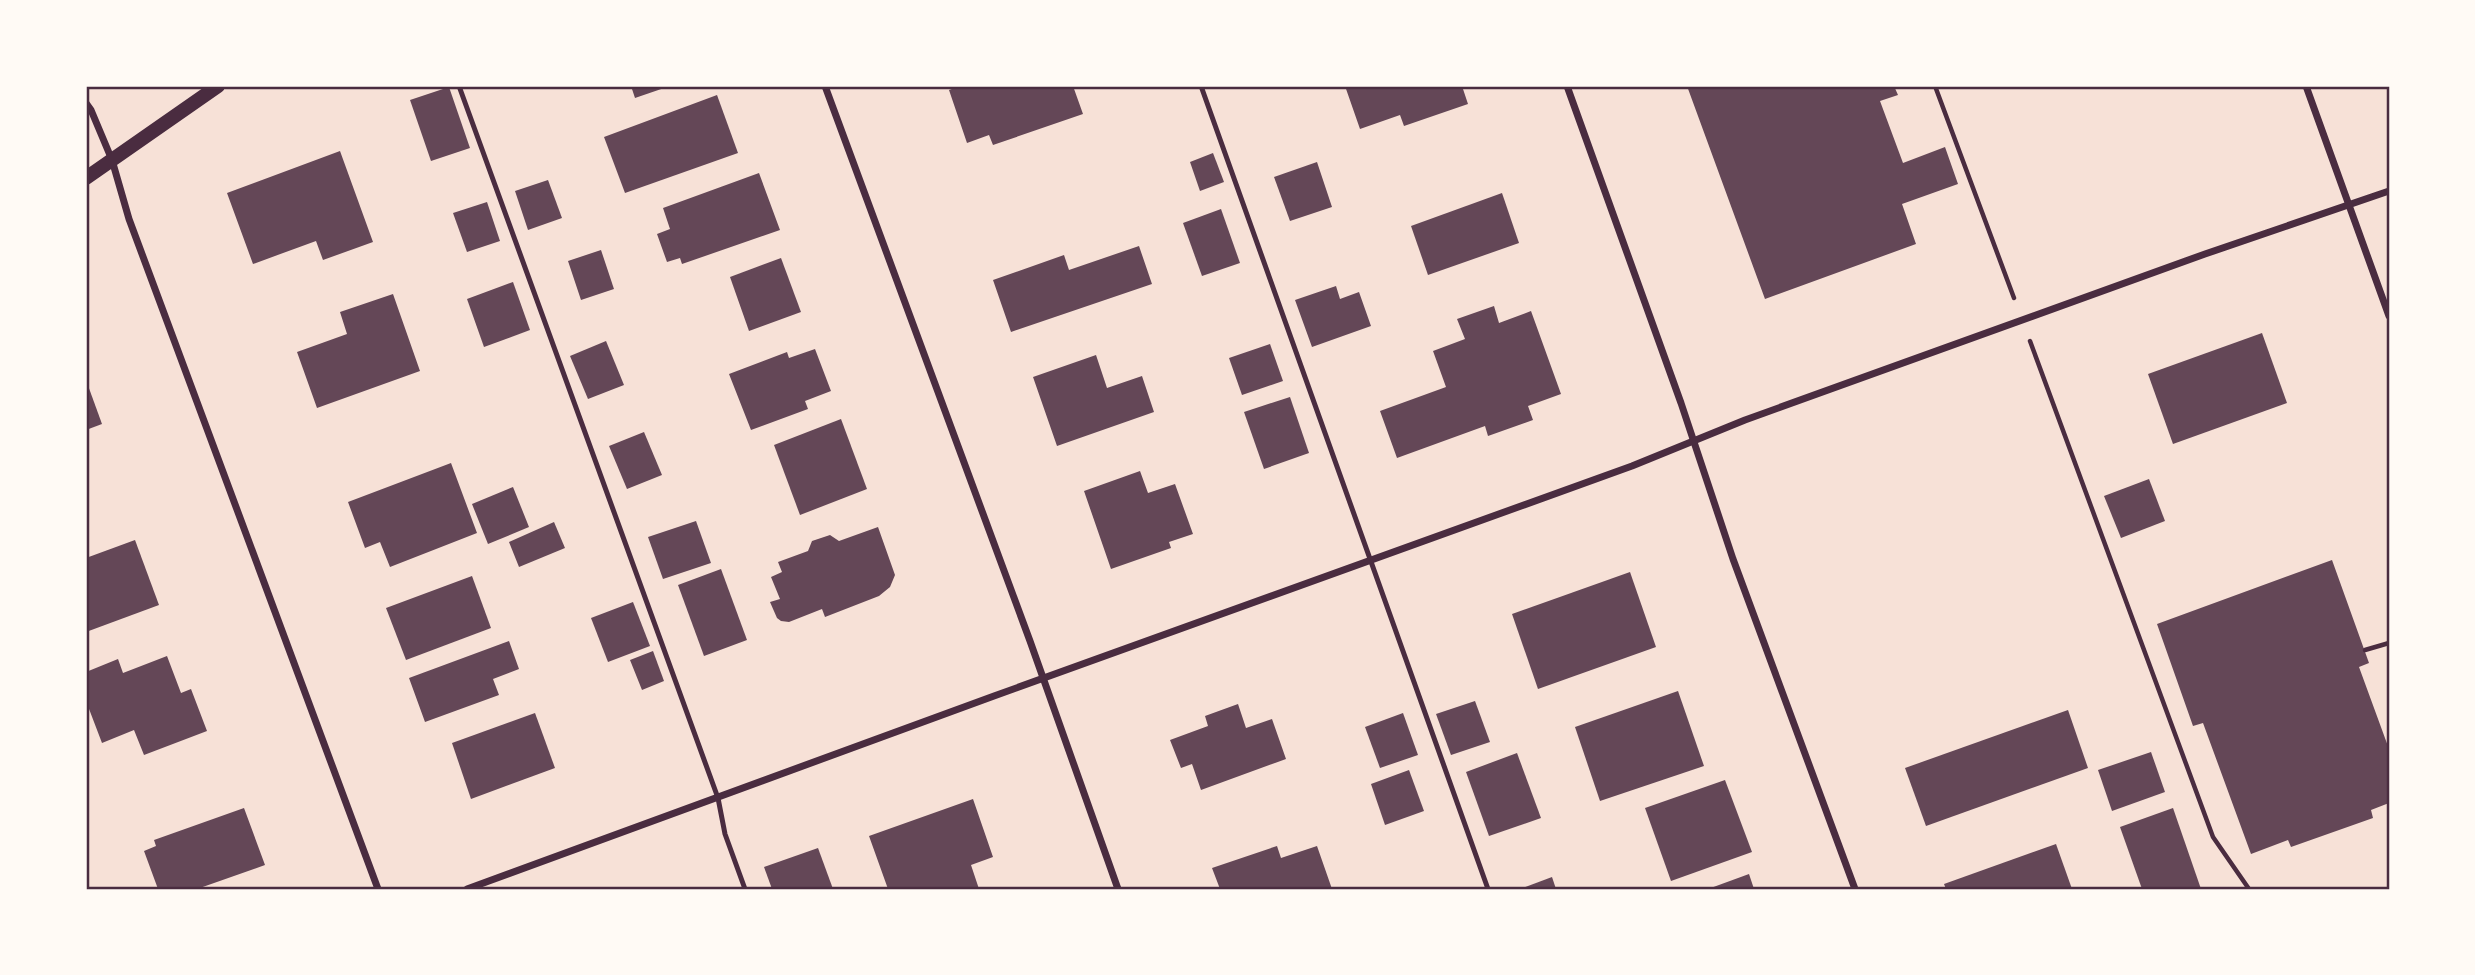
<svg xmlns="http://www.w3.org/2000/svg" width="2475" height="975" viewBox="0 0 2475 975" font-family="Inter,sans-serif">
  <rect width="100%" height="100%" fill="#f7e1d7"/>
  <g fill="#644757">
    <path d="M631 86H670L635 98Z"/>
    <path d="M960 86H1073L1083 114 993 145 989 135 967 143 949 90Z"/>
    <path d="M1345 86H1462L1468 104 1404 126 1400 115 1360 129Z"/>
    <path d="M1687 86H1894L1898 95 1880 101 1903 163 1945 147 1958 184 1902 204 1916 244 1765 299Z"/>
    <path d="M449 87 470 148 431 161 410 100Z"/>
    <path d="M717 95 738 153 625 193 604 137Z"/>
    <path d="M340 151 373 242 323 260 316 241 253 264 227 193Z"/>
    <path d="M1213 153 1224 182 1200 191 1190 162Z"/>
    <path d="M1317 162 1332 207 1290 221 1274 177Z"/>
    <path d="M759 173 780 230 682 264 680 258 667 262 657 234 670 229 663 208Z"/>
    <path d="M548 180 562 218 528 230 515 191Z"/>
    <path d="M1502 193 1519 243 1428 275 1411 226Z"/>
    <path d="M487 202 500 241 467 252 453 213Z"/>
    <path d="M1221 209 1240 263 1202 276 1183 223Z"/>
    <path d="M1139 246 1152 284 1011 332 993 280 1064 255 1069 270Z"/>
    <path d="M601 250 614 289 581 300 568 261Z"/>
    <path d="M781 258 801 312 749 331 730 277Z"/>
    <path d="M513 282 530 330 484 347 467 299Z"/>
    <path d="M1336 286 1340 299 1359 292 1371 326 1312 347 1295 300Z"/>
    <path d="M393 294 420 371 317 408 297 352 347 334 340 312Z"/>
    <path d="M1494 306 1499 323 1531 311 1561 394 1528 406 1533 420 1488 436 1485 426 1397 458 1380 411 1446 387 1433 351 1465 339 1457 319Z"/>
    <path d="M2262 333 2287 403 2173 444 2148 374Z"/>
    <path d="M606 341 624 385 588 399 570 356Z"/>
    <path d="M1270 344 1283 381 1242 395 1229 358Z"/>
    <path d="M815 349 831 391 805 401 808 409 751 430 729 374 787 352 789 358Z"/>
    <path d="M1096 355 1107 388 1142 376 1154 412 1057 446 1033 377Z"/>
    <path d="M86 380 102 424 86 430Z"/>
    <path d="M1290 397 1309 453 1264 469 1244 412Z"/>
    <path d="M841 419 867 489 800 515 774 445Z"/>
    <path d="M644 432 662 475 627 489 609 446Z"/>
    <path d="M451 463 477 533 390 567 380 542 365 548 348 502Z"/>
    <path d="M1140 471 1148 493 1175 484 1193 534 1169 542 1171 548 1111 569 1084 491Z"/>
    <path d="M2149 479 2165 521 2121 538 2104 496Z"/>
    <path d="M513 487 529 527 488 544 472 504Z"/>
    <path d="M696 521 711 563 663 579 648 537Z"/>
    <path d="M554 522 565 548 519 567 509 542Z"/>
    <path d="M878 527 895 575 890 587 879 596 825 617 822 609 789 622 781 621 777 618 770 602 780 599 771 577 782 572 778 562 808 551 812 541 830 535 839 541Z"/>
    <path d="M135 540 159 605 86 632V558Z"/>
    <path d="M2332 560 2369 663 2359 667 2389 749V803L2371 810 2373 818 2291 847 2288 840 2251 854 2203 723 2193 726 2157 624Z"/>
    <path d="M721 569 747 640 704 656 678 585Z"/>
    <path d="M1630 572 1656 647 1538 689 1512 614Z"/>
    <path d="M472 576 491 628 406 660 386 608Z"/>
    <path d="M633 602 650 646 608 662 591 618Z"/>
    <path d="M509 641 519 669 493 679 499 695 425 722 409 678Z"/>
    <path d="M653 651 664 681 642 690 630 660Z"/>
    <path d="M167 656 181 693 191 689 207 731 144 755 134 730 102 743 86 701V672L118 659 123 673Z"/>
    <path d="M1678 691 1704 766 1600 801 1575 727Z"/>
    <path d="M1475 701 1490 742 1451 755 1436 714Z"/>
    <path d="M1238 704 1246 728 1272 719 1286 759 1201 790 1192 764 1181 768 1170 740 1208 726 1205 716Z"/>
    <path d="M2068 710 2088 768 1926 826 1905 768Z"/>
    <path d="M535 713 555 768 471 799 452 743Z"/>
    <path d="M1403 713 1418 755 1380 768 1365 727Z"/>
    <path d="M2151 752 2165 792 2112 811 2098 770Z"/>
    <path d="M1517 753 1541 818 1489 836 1466 772Z"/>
    <path d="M1409 770 1424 811 1385 825 1371 784Z"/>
    <path d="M1725 780 1752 852 1671 881 1645 808Z"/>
    <path d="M973 799 993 857 971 865 979 889H888L869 836Z"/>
    <path d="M244 808 265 865 197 889H158L144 851 156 846 154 840Z"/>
    <path d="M2173 808 2201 889H2142L2120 827Z"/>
    <path d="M2056 844 2072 889H1946L1944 884Z"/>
    <path d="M1277 846 1281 858 1317 846 1332 889H1220L1212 868Z"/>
    <path d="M818 848 833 889H772L764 867Z"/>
    <path d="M1749 874 1754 889H1708Z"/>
    <path d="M1552 877 1556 889H1520Z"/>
  </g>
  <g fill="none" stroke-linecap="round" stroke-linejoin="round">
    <g stroke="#4a2c40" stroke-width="4.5">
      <path d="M1935 86 2014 298"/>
      <path d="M2030 341 2213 837 2249 889"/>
      <path d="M2365 650 2389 643"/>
    </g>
    <g stroke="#4a2c40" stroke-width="5">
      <path d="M459 86 718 798 725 834 745 889"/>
      <path d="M1201 86 1488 889"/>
    </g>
    <g stroke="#4a2c40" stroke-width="7">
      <path d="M825 86 1030 641 1118 889"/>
      <path d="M1567 86 1681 403 1733 559 1855 889"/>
      <path d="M2306 86 2389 316"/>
      <path d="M86 103 91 110 112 160 129 219 378 889"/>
      <path d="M467 889 994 696 1632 466 1745 420 2205 254 2389 191"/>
    </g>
    <path stroke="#4a2c40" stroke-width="14" d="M86 178 218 86"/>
  </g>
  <rect width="2475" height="975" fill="none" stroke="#fffaf5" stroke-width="175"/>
  <rect x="88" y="88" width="2300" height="800" fill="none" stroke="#4a2c40" stroke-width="2.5"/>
</svg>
